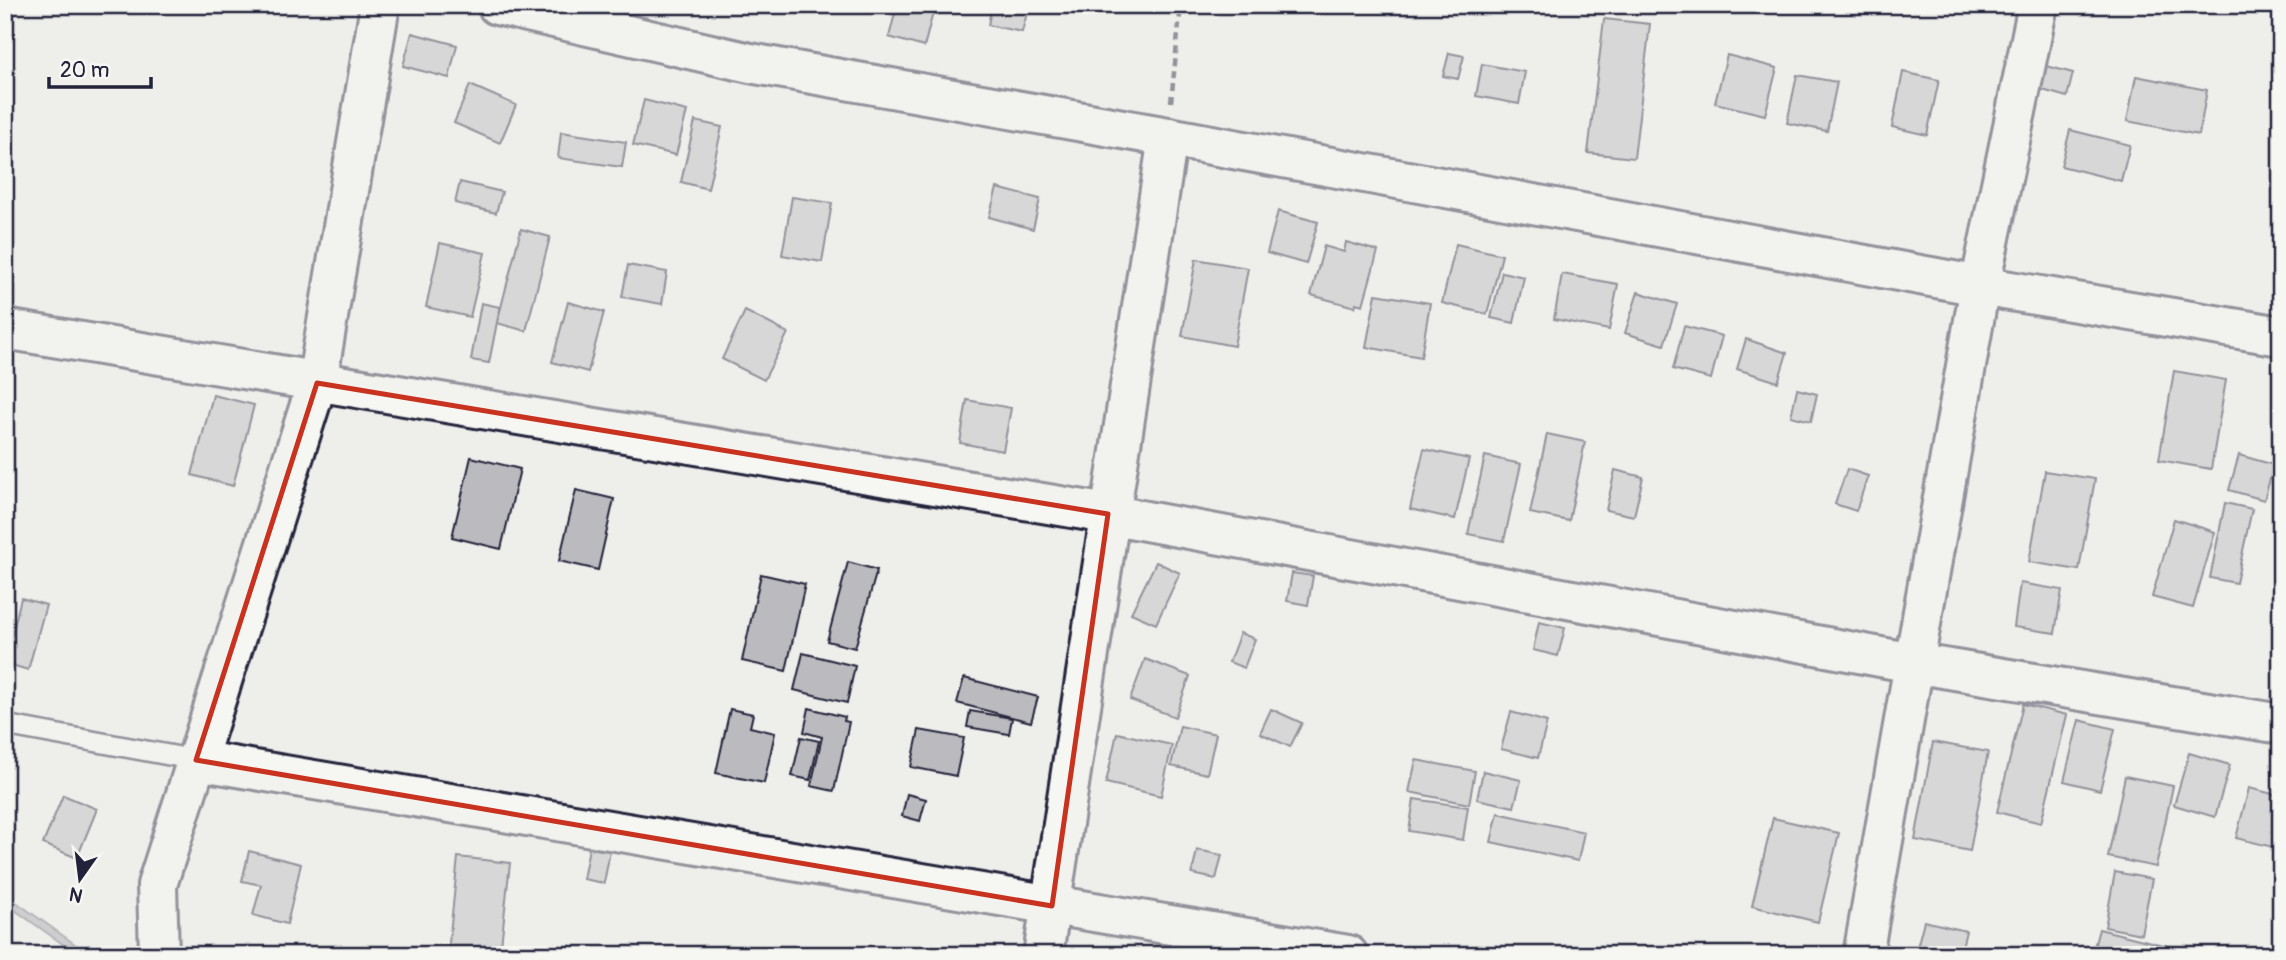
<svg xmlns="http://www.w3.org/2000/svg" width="2286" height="960" viewBox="0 0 2286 960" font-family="Pangolin,sans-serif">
  <rect width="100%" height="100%" fill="#eeeeeb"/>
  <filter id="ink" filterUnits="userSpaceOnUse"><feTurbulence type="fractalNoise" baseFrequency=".0143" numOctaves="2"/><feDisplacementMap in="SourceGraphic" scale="14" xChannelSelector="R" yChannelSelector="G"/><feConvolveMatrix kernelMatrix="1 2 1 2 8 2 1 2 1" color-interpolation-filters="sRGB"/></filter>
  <g filter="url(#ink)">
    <path fill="#a7a7af" stroke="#727281" stroke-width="2" d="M5 894 83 950 94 955H78L5 903Z"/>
    <g fill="#bbbbbf" stroke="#22223b" stroke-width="2">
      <path d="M897 5H935L924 47 889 37Z"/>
      <path d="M992 5H1029L1022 32 988 25Z"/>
      <path d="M1604 19 1650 24 1634 158 1588 153Z"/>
      <path d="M412 33 457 45 449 78 403 66Z"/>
      <path d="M1449 53 1464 56 1458 79 1443 76Z"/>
      <path d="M1727 55 1777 68 1765 115 1715 103Z"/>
      <path d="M1482 64 1525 72 1519 104 1476 96Z"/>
      <path d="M2039 64 2073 73 2067 97 2032 87Z"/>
      <path d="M1903 72 1939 80 1927 135 1892 127Z"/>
      <path d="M1797 75 1837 82 1827 131 1787 123Z"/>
      <path d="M2136 76 2207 90 2199 135 2127 121Z"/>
      <path d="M470 85 516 105 500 143 454 123Z"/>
      <path d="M644 100 687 111 676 155 633 145Z"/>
      <path d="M695 121 722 127 708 189 681 182Z"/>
      <path d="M2070 130 2130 145 2121 181 2061 166Z"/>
      <path d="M561 132 626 142 622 167 558 158Z"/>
      <path d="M460 182 502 192 496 213 455 203Z"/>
      <path d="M997 188 1040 199 1033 229 989 217Z"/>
      <path d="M792 197 832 203 822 262 782 255Z"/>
      <path d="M1278 211 1318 222 1306 264 1267 253Z"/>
      <path d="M521 229 550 237 526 331 497 323Z"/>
      <path d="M1346 242 1378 251 1363 305 1356 303 1355 307 1311 295 1324 246 1344 252Z"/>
      <path d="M440 243 485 253 470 317 426 307Z"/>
      <path d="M1456 244 1502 255 1487 314 1442 303Z"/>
      <path d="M1196 259 1248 268 1234 346 1182 336Z"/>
      <path d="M628 265 667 272 662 304 622 297Z"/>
      <path d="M1502 272 1524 277 1514 323 1491 318Z"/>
      <path d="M1562 274 1618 284 1609 330 1554 319Z"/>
      <path d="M1638 292 1677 304 1664 345 1625 333Z"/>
      <path d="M1376 294 1430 303 1421 357 1366 347Z"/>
      <path d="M568 302 604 312 588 372 552 362Z"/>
      <path d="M481 303 500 307 489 363 471 360Z"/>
      <path d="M745 311 788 333 764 380 722 359Z"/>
      <path d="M1684 326 1722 336 1711 379 1673 369Z"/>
      <path d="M1746 339 1787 353 1778 382 1737 369Z"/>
      <path d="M2174 371 2226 380 2211 469 2159 460Z"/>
      <path d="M1797 389 1817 394 1811 421 1791 416Z"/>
      <path d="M213 395 254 405 233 486 192 475Z"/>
      <path d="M967 400 1011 408 1003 451 960 443Z"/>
      <path d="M1547 434 1585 442 1569 521 1530 513Z"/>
      <path d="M1424 449 1469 459 1455 519 1410 509Z"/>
      <path d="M2239 455 2274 465 2264 500 2229 490Z"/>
      <path d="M1485 456 1521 464 1504 541 1468 534Z"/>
      <path d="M471 457 520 469 501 549 452 537Z"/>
      <path d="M1847 469 1868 476 1856 511 1835 504Z"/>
      <path d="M1615 470 1643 477 1634 516 1606 510Z"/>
      <path d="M2045 471 2095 479 2079 570 2029 562Z"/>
      <path d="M576 490 614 499 598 570 559 561Z"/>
      <path d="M2225 503 2252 509 2236 583 2210 578Z"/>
      <path d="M2174 519 2215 532 2193 608 2152 597Z"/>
      <path d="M848 562 877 570 855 648 827 641Z"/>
      <path d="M1156 562 1180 573 1156 624 1131 613Z"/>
      <path d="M1292 573 1313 576 1308 605 1287 601Z"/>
      <path d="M761 574 805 584 786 671 742 661Z"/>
      <path d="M2020 583 2062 590 2055 633 2014 627Z"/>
      <path d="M21 598 46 605 28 670 5 663Z"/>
      <path d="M1539 622 1565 628 1558 656 1533 650Z"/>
      <path d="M1240 633 1255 639 1244 668 1229 662Z"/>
      <path d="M803 653 855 666 847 703 794 690Z"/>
      <path d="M1145 659 1190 676 1175 717 1130 700Z"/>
      <path d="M964 678 1038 697 1031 722 957 703Z"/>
      <path d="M2023 704 2067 715 2041 823 1997 812Z"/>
      <path d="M809 708 845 717 844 721 849 722 834 791 811 786 822 737 804 732Z"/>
      <path d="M730 709 753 714 750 727 775 733 764 783 716 773Z"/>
      <path d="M1271 709 1302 723 1290 747 1260 733Z"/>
      <path d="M970 711 1012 718 1009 734 967 727Z"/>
      <path d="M1511 712 1547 722 1538 758 1501 749Z"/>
      <path d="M2079 720 2115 729 2100 790 2064 781Z"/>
      <path d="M1180 726 1216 734 1207 774 1171 766Z"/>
      <path d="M919 730 964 738 956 776 911 767Z"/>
      <path d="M1117 733 1172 745 1161 796 1106 783Z"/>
      <path d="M801 737 819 741 810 780 792 776Z"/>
      <path d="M1933 742 1988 752 1970 851 1915 840Z"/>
      <path d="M2189 753 2230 765 2215 817 2174 805Z"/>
      <path d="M1416 760 1475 771 1469 804 1409 792Z"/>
      <path d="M1483 771 1521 780 1514 807 1477 799Z"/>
      <path d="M2125 776 2173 786 2156 867 2108 857Z"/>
      <path d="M2249 788 2281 796V849L2236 838Z"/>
      <path d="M907 794 926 799 920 821 902 816Z"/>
      <path d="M63 795 97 809 77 858 43 844Z"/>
      <path d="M1414 799 1468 807 1463 840 1409 831Z"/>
      <path d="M1498 813 1584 832 1578 861 1491 842Z"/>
      <path d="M1773 818 1839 833 1818 922 1752 906Z"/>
      <path d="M589 848 610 851 604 883 583 879Z"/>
      <path d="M1197 850 1222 855 1216 879 1192 874Z"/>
      <path d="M249 851 301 864 287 924 253 915 261 885 242 881Z"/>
      <path d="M458 857 510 863 500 955 448 953Z"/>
      <path d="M2115 872 2152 879 2141 934 2105 927Z"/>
      <path d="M1924 921 1966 931 1960 955H1915Z"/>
      <path d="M2099 929 2179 949 2177 955H2092Z"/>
      <path d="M767 947 789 952V955H765Z"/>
    </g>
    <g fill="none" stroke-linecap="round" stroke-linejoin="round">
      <defs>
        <path id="lane" d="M5 725 196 760"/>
        <g id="street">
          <path d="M497 5 750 63 1168 137"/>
          <path d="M5 329 1108 514 1913 663 2281 724"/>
          <path d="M196 760 1348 955"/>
          <path d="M159 955 157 885 317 383 380 5"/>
          <path d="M1043 955 1168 137 1980 286 2281 336"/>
          <path d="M1863 955 1980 286 2038 5"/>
        </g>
      </defs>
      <use href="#lane" stroke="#22223b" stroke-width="24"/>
      <use href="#street" stroke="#22223b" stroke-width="44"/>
      <path stroke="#22223b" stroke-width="4.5" stroke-dasharray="7 5" stroke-linecap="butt" d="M1171 102 1181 5"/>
      <use href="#lane" stroke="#f6f6f2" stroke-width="19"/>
      <use href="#street" stroke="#f6f6f2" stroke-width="38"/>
    </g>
  </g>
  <path d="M0 0H2286V960H0ZM317 383 1108 514 1052 906 196 760Z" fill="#eeeeeb" fill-opacity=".55" fill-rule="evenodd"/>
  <path fill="none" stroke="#c8321e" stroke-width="5" stroke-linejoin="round" d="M317 383 1108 514 1052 906 196 760Z"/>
  <rect width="2286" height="960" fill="none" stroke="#f6f6f2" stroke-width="28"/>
  <rect x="14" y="14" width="2258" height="932" fill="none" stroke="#22223b" stroke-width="2.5" filter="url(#ink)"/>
  <g transform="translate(80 879) rotate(194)" stroke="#f6f6f2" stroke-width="5" paint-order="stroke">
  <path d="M0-5L12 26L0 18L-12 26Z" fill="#22223b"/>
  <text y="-10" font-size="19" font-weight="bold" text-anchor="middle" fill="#22223b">N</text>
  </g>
  <path d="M49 77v10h102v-10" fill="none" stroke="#22223b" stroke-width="3.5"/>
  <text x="60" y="77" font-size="21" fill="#22223b" stroke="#f6f6f2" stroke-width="5" paint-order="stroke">20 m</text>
</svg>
